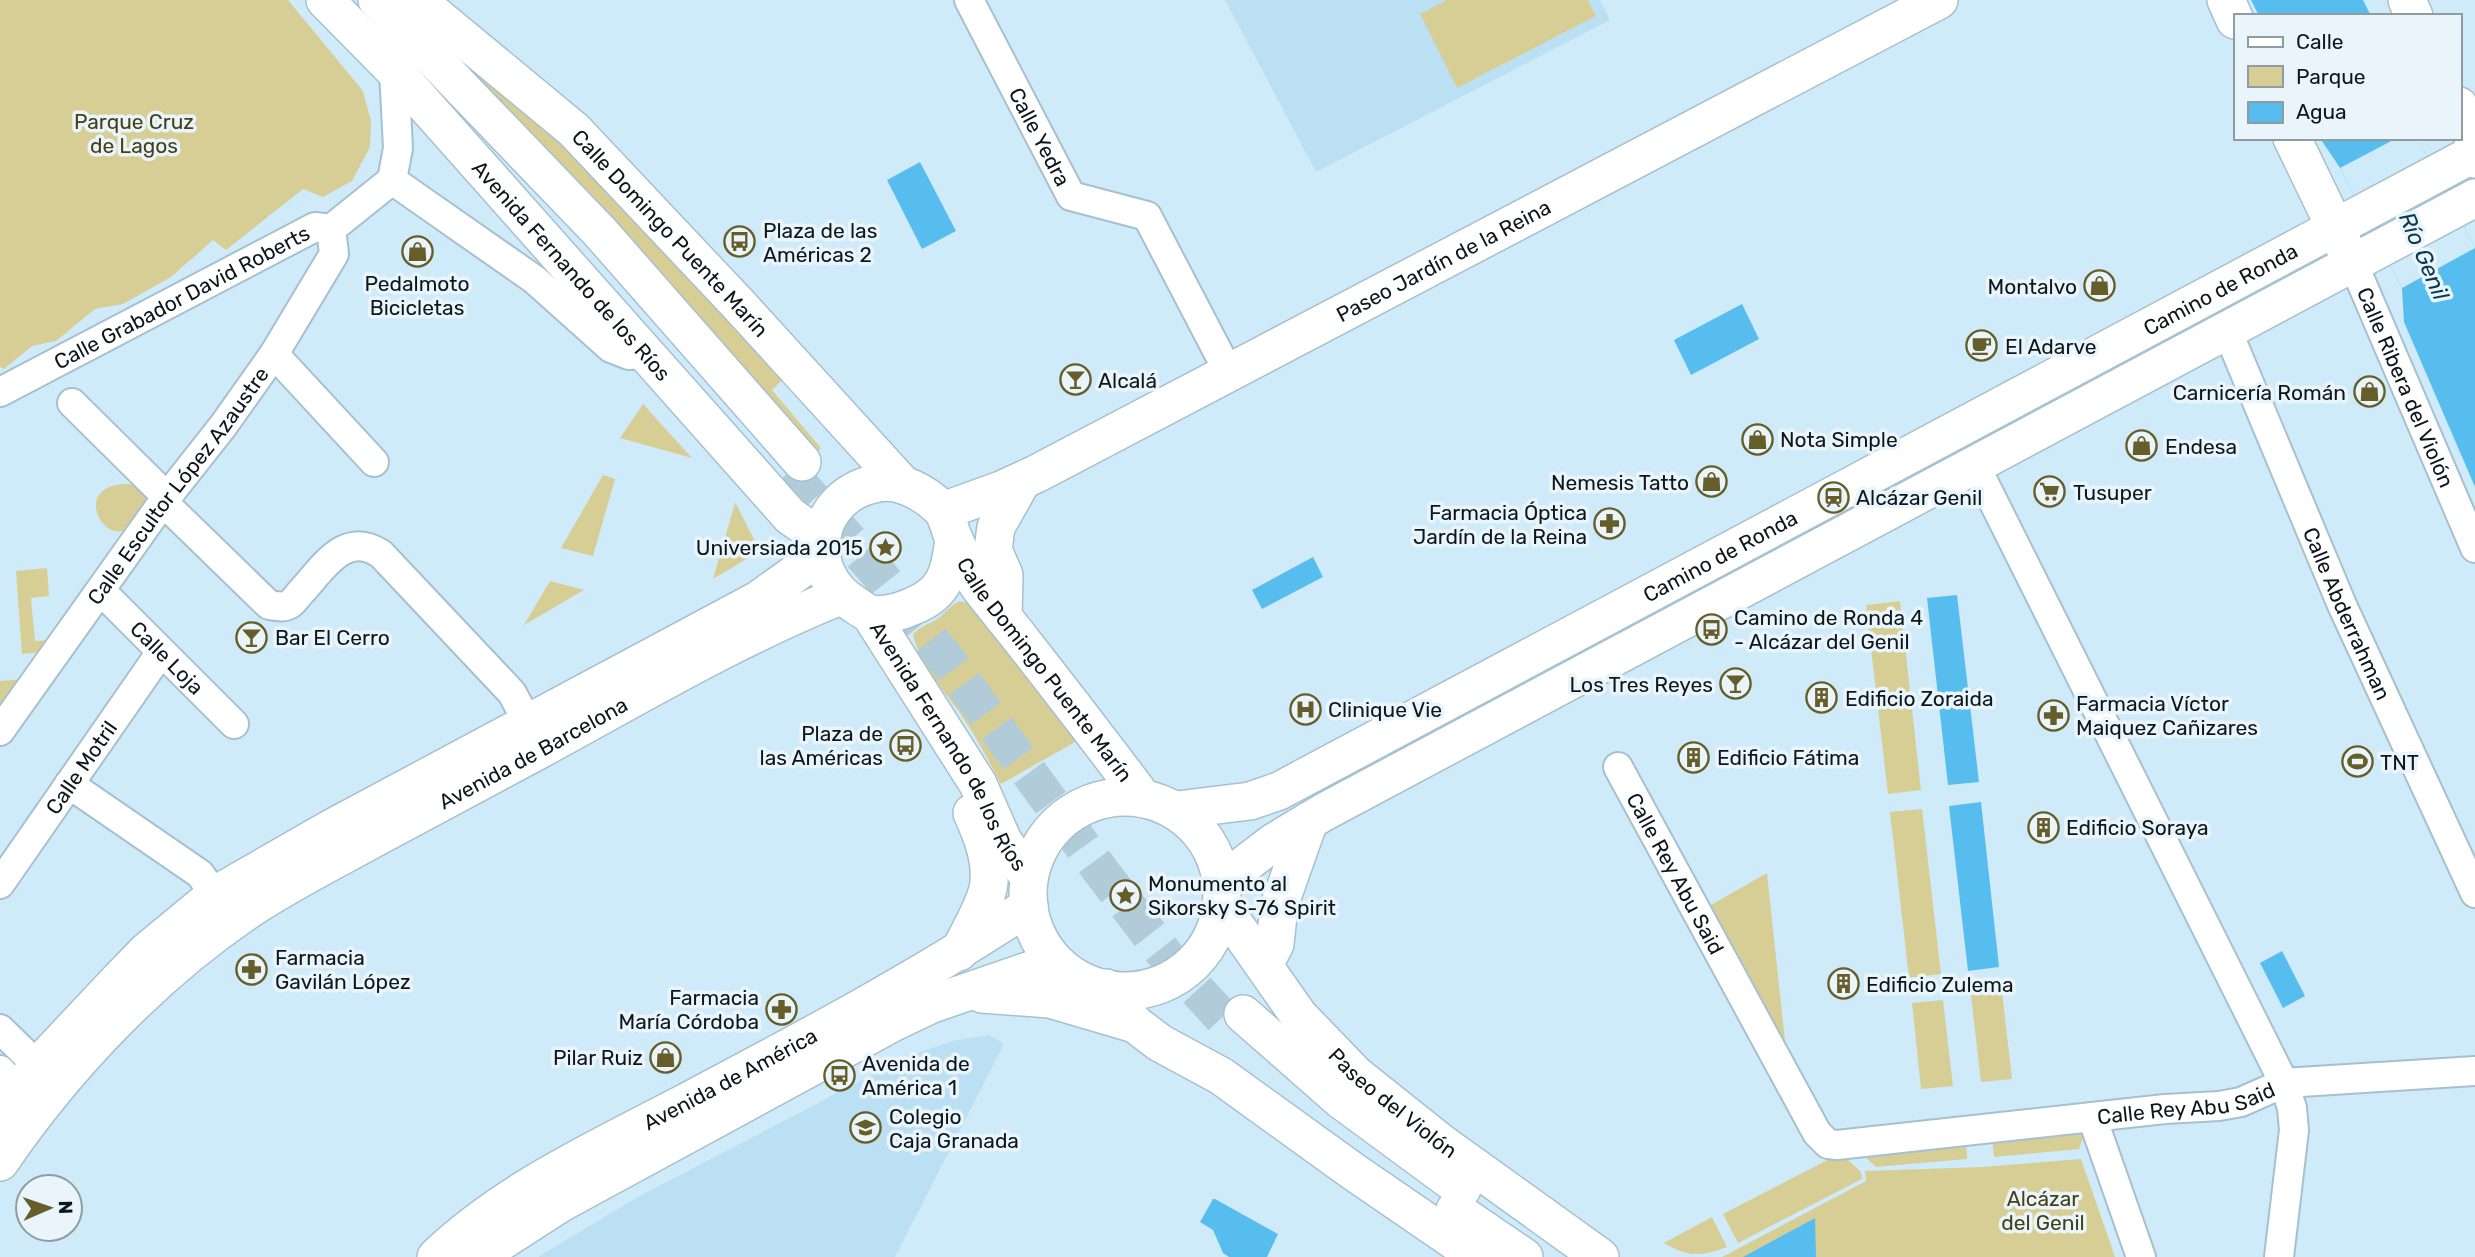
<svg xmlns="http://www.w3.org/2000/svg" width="2475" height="1257" viewBox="0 0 2475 1257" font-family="Rubik,sans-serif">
  <rect width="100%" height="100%" fill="#cfebfa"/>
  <g fill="#bce0f3">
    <path d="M1225 0H1600L1610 20 1316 172Z"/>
    <path d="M989 1035 1004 1044 895 1257H538L636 1198 906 1057 952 1041Z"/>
  </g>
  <g fill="#d7ce96">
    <path d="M0 0H288L363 91 371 121 370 147 352 181 323 197 303 189 226 250 213 240 171 277 123 304 95 309 56 341 32 346 4 369 0 367Z"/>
    <path d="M1447 0H1588L1596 16 1457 88 1420 14Z"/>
    <path d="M467 65 585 162 784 378 772 390 821 448 814 456 458 73Z"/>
    <path d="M643 404 692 458 620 438Z"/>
    <path d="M603 475 615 479 593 556 561 548Z"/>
    <path d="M132 484 152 503 132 531C126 531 119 532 114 531 98 526 88 501 104 490 112 484 122 484 132 484Z"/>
    <path d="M735 502 760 551 713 579 735 503Z"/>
    <path d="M47 568 49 596 31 598 35 641 51 640 44 652 22 654 16 571Z"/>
    <path d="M550 581 584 590 524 625Z"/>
    <path d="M960 601 970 604 1077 741 1001 784C988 760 976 736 960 713 943 689 919 664 913 634 920 627 929 624 937 619 946 613 950 605 960 601Z"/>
    <path d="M1900 601 1921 790 1888 794 1866 605Z"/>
    <path d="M25 679 0 714V681Z"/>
    <path d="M1922 809 1941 974 1909 978 1890 812Z"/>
    <path d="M1767 873 1786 1050 1710 910 1711 905Z"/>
    <path d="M2002 991 2012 1079 1981 1082 1971 995Z"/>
    <path d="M1943 1000 1953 1086 1921 1089 1912 1003Z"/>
    <path d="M2086 1128 2079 1149 1994 1157 1992 1137Z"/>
    <path d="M1966 1139 1967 1159 1876 1167 1858 1150Z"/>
    <path d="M1841 1153 1861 1172 1862 1179 1738 1243 1723 1214Z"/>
    <path d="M2081 1159 2115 1257H1722L1866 1181 1865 1171 1982 1167Z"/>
    <path d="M1712 1217 1727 1247C1700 1257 1688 1257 1664 1243Z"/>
  </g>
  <g fill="#57bdee">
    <path d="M2251 0H2363L2371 16H2259Z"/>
    <path d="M2320 138H2418L2475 248V487L2404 322 2402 288 2340 168Z"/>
    <path d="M920 162 956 231 922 249 887 180Z"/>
    <path d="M1742 304 1759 339 1691 375 1674 340Z"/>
    <path d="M1313 557 1323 577 1262 609 1252 590Z"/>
    <path d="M1957 595 1979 782 1948 785 1927 598Z"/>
    <path d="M1981 802 1999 967 1968 971 1949 806Z"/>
    <path d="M2282 951 2305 996 2283 1008 2260 963Z"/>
    <path d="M1213 1199H1215L1278 1234 1267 1257H1229L1223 1253 1213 1230 1200 1222Z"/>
    <path d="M1815 1218 1816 1257H1743Z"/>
  </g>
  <path fill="#cfebfa" d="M2397 138H2418L2475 248 2402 288 2340 168Z"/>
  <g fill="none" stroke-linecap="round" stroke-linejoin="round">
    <path stroke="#b2cbd9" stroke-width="37" stroke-dasharray="37 18" stroke-linecap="butt" d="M789 472 878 573 949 663 1103 874 1170 961 1230 1026"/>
    <defs>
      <g id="minor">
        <path id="s1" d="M969 0 1071 196 1147 216 1229 373"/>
        <path d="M392 180 535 280 611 348 629 355 647 353"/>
        <path id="s2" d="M2353 263 2475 548"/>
        <path id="s3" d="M2227 330 2342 605 2475 893"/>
        <path d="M274 354 374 462"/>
        <path id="s4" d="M0 392 315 227 331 229 392 180 398 148 394 70"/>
        <path d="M72 403 167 497"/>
        <path d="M1975 465 2284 1083 2292 1108 2294 1130 2279 1257"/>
        <path d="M163 502 269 605C276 606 284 608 290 604 294 601 298 595 301 592 324 567 345 530 381 554L512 693 528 723"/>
        <path id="s5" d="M101 591 234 724"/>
        <path id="s6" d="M0 731 163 502 223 426 274 354 334 254 331 229"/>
        <path id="s7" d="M1618 767 1817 1133 1828 1144 1837 1145 2165 1109 2219 1106 2241 1102 2284 1083 2475 1071"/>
        <path d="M69 784 200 874 226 911"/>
        <path id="s8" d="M0 884 161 652"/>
        <path d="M0 1029 38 1066"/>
        <path d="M0 1070 19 1089"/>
        <path d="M2092 1117 2141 1257"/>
      </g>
      <g id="major">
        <path id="s9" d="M325 0 394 70 790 516 820 537"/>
        <path d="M377 0 600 232 802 462"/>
        <path id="s10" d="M417 0 574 130 740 306 903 485"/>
        <path d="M2226 0 2235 20"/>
        <path d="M2407 0 2414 16"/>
        <path d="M2459 106 2473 134 2475 159"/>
        <path d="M2292 138 2346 250"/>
        <path id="s11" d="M943 511 1001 490 1036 474 1939 0"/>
        <path id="s12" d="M954 539C950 571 946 593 913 606 900 612 887 616 872 614 866 613 860 608 854 604 801 571 814 494 878 483 900 479 925 493 940 508 947 515 949 527 953 537 960 553 970 573 980 588 994 606 1009 624 1023 642 1063 693 1103 745 1142 797"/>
        <path id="s13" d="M870 614 978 784 1003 841 1029 877"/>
        <path d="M1003 617 1004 575 993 550 996 527 1022 481"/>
        <circle cx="1125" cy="894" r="97"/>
        <path id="s14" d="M1177 810 1250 801 1279 791 2475 153"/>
        <path d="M1223 881 1274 842 1324 812 2475 198"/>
        <path id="s15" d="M1224 909 1299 1016 1356 1075 1440 1142 1600 1257"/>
        <path d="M959 952C968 934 988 901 989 882 991 858 982 835 972 813"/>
        <path d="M1264 965 1275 944 1279 906 1309 821"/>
        <path d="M1106 988 1135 1024 1160 1043 1221 1076 1354 1172 1478 1257"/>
        <path d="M982 994 1050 999 1135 1024"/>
        <path d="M1243 1014 1341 1100 1462 1189"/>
        <path d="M0 1115 38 1066 117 982 146 952 215 895 330 829 758 600 821 555"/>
        <path id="s16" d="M0 1162C66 1065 158 969 256 905 293 881 333 861 371 840 427 810 483 780 539 750 638 696 736 638 840 596"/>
        <path d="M1455 1210 1524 1257"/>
        <path id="s17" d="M436 1257C505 1191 595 1150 679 1106 798 1043 916 981 1029 906"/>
        <path d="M477 1257 561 1203 894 1022 932 1004 1054 962"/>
      </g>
    </defs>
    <use href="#minor" stroke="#a6c0cf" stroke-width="32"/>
    <use href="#major" stroke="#a6c0cf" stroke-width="40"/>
    <use href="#minor" stroke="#fff" stroke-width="28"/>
    <use href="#major" stroke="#fff" stroke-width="37"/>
  </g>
  <defs>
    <symbol id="bus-ring" viewBox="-11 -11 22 22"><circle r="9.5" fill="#eaf5fb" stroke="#665e2a" stroke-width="1.5"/><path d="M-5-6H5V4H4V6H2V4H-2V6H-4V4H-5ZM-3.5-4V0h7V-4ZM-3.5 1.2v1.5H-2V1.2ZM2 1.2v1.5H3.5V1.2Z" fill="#665e2a"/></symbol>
    <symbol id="shop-ring" viewBox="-11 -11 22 22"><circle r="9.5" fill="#eaf5fb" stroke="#665e2a" stroke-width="1.5"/><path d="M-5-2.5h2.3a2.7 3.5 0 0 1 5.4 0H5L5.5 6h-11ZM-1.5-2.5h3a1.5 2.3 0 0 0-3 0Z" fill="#665e2a"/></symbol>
    <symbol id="cafe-ring" viewBox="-11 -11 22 22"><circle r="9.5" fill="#eaf5fb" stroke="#665e2a" stroke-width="1.5"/><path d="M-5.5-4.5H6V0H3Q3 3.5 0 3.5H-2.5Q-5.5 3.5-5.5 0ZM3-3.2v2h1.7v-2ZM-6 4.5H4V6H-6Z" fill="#665e2a"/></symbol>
    <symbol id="bar-ring" viewBox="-11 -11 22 22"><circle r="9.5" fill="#eaf5fb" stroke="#665e2a" stroke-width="1.5"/><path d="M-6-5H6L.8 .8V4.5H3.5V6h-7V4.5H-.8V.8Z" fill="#665e2a"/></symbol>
    <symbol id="supermarket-ring" viewBox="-11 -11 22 22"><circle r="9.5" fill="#eaf5fb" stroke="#665e2a" stroke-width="1.5"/><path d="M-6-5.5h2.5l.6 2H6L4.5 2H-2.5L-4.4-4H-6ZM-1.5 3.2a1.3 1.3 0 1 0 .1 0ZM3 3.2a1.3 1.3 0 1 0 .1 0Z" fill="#665e2a"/></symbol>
    <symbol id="station-ring" viewBox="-11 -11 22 22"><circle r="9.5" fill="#eaf5fb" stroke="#665e2a" stroke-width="1.5"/><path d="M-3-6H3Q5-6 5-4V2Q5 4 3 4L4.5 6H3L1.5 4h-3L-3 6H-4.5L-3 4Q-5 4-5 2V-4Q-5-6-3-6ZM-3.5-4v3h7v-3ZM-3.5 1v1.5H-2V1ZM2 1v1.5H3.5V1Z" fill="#665e2a"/></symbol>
    <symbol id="pharmacy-ring" viewBox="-11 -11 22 22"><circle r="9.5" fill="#eaf5fb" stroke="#665e2a" stroke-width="1.5"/><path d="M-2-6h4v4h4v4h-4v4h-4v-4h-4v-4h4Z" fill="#665e2a"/></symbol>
    <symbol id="sight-ring" viewBox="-11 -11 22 22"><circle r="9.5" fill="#eaf5fb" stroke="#665e2a" stroke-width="1.5"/><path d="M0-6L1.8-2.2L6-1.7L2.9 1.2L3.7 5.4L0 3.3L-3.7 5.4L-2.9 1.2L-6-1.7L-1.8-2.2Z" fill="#665e2a"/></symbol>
    <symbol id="building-ring" viewBox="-11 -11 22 22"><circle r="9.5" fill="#eaf5fb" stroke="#665e2a" stroke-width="1.5"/><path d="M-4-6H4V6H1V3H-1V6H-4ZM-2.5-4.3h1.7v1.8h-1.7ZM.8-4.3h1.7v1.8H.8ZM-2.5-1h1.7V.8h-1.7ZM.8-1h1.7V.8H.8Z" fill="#665e2a"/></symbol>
    <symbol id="hospital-ring" viewBox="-11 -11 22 22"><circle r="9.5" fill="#eaf5fb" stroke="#665e2a" stroke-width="1.5"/><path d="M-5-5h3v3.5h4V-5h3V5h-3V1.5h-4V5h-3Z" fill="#665e2a"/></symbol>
    <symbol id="stadium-ring" viewBox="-11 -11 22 22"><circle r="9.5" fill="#eaf5fb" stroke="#665e2a" stroke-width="1.5"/><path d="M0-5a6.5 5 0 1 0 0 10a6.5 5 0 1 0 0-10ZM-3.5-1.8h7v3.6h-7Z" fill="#665e2a"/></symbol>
    <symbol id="school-ring" viewBox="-11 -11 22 22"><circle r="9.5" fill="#eaf5fb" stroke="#665e2a" stroke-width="1.5"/><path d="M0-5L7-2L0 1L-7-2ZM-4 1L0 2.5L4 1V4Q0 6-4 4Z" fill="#665e2a"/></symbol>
  </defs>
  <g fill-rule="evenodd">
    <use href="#bus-ring" x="722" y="224" width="35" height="35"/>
    <use href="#shop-ring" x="400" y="234" width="35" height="35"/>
    <use href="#shop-ring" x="2082" y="268" width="35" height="35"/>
    <use href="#cafe-ring" x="1964" y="328" width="35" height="35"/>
    <use href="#bar-ring" x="1058" y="362" width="35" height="35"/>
    <use href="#shop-ring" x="2352" y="374" width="35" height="35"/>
    <use href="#shop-ring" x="1740" y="422" width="35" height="35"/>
    <use href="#shop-ring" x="2124" y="428" width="35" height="35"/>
    <use href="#shop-ring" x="1694" y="464" width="35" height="35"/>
    <use href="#supermarket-ring" x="2032" y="474" width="35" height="35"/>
    <use href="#station-ring" x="1816" y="480" width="35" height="35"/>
    <use href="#pharmacy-ring" x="1592" y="506" width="35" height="35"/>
    <use href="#sight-ring" x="868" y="530" width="35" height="35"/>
    <use href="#bus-ring" x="1694" y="612" width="35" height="35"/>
    <use href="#bar-ring" x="234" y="620" width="35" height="35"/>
    <use href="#bar-ring" x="1718" y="666" width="35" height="35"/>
    <use href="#building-ring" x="1804" y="680" width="35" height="35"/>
    <use href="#hospital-ring" x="1288" y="692" width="35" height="35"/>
    <use href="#pharmacy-ring" x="2036" y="698" width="35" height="35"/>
    <use href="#bus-ring" x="888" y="728" width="35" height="35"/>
    <use href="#building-ring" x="1676" y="740" width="35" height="35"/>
    <use href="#stadium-ring" x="2340" y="744" width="35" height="35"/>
    <use href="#building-ring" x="2026" y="810" width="35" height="35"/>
    <use href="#sight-ring" x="1108" y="878" width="35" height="35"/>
    <use href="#pharmacy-ring" x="234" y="952" width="35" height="35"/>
    <use href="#building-ring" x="1826" y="966" width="35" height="35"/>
    <use href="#pharmacy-ring" x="764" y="992" width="35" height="35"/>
    <use href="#shop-ring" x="648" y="1040" width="35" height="35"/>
    <use href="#bus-ring" x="822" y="1058" width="35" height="35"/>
    <use href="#school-ring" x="848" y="1110" width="35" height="35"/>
  </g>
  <g text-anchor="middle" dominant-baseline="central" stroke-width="7" stroke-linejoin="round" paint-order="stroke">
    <g font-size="21" fill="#453f16" stroke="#eaf5fb">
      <text x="134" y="121">Parque Cruz<tspan x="134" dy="24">de Lagos</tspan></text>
      <text x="2043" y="1198">Alcázar<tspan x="2043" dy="24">del Genil</tspan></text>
    </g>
    <g font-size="21" fill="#0c161b" stroke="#eaf5fb">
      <text stroke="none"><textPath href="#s1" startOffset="154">Calle Yedra</textPath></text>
      <text stroke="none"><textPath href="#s10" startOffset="345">Calle Domingo Puente Marín</textPath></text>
      <text stroke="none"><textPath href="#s11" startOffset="560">Paseo Jardín de la Reina</textPath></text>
      <text stroke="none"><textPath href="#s9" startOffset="366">Avenida Fernando de los Ríos</textPath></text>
      <text stroke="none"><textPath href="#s14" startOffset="1171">Camino de Ronda</textPath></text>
      <text stroke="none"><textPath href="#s4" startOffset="205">Calle Grabador David Roberts</textPath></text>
      <text stroke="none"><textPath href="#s2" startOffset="135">Calle Ribera del Violón</textPath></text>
      <text stroke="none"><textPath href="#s6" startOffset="303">Calle Escultor López Azaustre</textPath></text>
      <text stroke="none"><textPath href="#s14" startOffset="604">Camino de Ronda</textPath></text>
      <text stroke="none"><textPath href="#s3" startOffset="308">Calle Abderrahman</textPath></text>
      <text stroke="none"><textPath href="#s5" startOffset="94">Calle Loja</textPath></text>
      <text stroke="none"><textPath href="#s12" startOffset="572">Calle Domingo Puente Marín</textPath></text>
      <text stroke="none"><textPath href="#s13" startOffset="154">Avenida Fernando de los Ríos</textPath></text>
      <text stroke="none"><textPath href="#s16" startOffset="681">Avenida de Barcelona</textPath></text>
      <text stroke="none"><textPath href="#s8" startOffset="142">Calle Motril</textPath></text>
      <text stroke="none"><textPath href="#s7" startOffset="121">Calle Rey Abu Said</textPath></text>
      <text stroke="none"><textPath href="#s17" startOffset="345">Avenida de América</textPath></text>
      <text stroke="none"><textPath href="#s7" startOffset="793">Calle Rey Abu Said</textPath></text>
      <text stroke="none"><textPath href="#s15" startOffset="259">Paseo del Violón</textPath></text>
    </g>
    <g font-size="21" fill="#0c161b" stroke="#eaf5fb" text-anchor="start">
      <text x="763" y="230">Plaza de las<tspan x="763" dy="24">Américas 2</tspan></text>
      <text x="417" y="283" text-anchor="middle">Pedalmoto<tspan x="417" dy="24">Bicicletas</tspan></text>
      <text x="2077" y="286" text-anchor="end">Montalvo</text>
      <text x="2005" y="346">El Adarve</text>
      <text x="1098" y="380">Alcalá</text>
      <text x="2346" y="392" text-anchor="end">Carnicería Román</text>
      <text x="1780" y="439">Nota Simple</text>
      <text x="2165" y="446">Endesa</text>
      <text x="1689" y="482" text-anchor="end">Nemesis Tatto</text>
      <text x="2073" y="492">Tusuper</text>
      <text x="1856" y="497">Alcázar Genil</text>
      <text x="1587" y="512" text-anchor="end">Farmacia Óptica<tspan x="1587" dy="24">Jardín de la Reina</tspan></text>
      <text x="863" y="547" text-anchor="end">Universiada 2015</text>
      <text x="1734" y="617">Camino de Ronda 4<tspan x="1734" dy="24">- Alcázar del Genil</tspan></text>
      <text x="275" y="637">Bar El Cerro</text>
      <text x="1713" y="684" text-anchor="end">Los Tres Reyes</text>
      <text x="1845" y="698">Edificio Zoraida</text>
      <text x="2076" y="703">Farmacia Víctor<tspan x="2076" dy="24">Maiquez Cañizares</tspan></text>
      <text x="1328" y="709">Clinique Vie</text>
      <text x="883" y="733" text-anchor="end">Plaza de<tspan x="883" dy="24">las Américas</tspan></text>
      <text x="1717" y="757">Edificio Fátima</text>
      <text x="2380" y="762">TNT</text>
      <text x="2066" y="827">Edificio Soraya</text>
      <text x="1148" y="883">Monumento al<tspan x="1148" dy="24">Sikorsky S-76 Spirit</tspan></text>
      <text x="275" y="957">Farmacia<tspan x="275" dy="24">Gavilán López</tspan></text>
      <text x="1866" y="984">Edificio Zulema</text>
      <text x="759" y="997" text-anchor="end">Farmacia<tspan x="759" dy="24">María Córdoba</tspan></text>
      <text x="643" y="1057" text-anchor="end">Pilar Ruiz</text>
      <text x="862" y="1063">Avenida de<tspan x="862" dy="24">América 1</tspan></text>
      <text x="889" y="1116">Colegio<tspan x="889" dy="24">Caja Granada</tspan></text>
    </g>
    <g font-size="23" font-style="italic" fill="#0a384c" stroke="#eaf5fb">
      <text transform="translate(2424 256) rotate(67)">Río Genil</text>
    </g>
  </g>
  <rect x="2234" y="14" width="228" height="126" fill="#eaf5fb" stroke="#919ca1" stroke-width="2"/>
  <rect x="2248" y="37" width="35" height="10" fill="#ffffff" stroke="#919ca1" stroke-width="2"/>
  <text x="2296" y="49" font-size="21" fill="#0c161b">Calle</text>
  <rect x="2248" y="66" width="35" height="21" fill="#d7ce96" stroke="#919ca1" stroke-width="2"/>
  <text x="2296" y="84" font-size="21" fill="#0c161b">Parque</text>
  <rect x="2248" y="102" width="35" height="21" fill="#57bdee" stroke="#919ca1" stroke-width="2"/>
  <text x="2296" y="119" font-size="21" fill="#0c161b">Agua</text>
  <g transform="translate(49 1208) rotate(88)"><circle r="33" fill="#eaf5fb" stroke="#919ca1" stroke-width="2"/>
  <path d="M0-5L12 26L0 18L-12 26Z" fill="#665e2a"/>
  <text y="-10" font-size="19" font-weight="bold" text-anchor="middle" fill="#0c161b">N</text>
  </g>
</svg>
